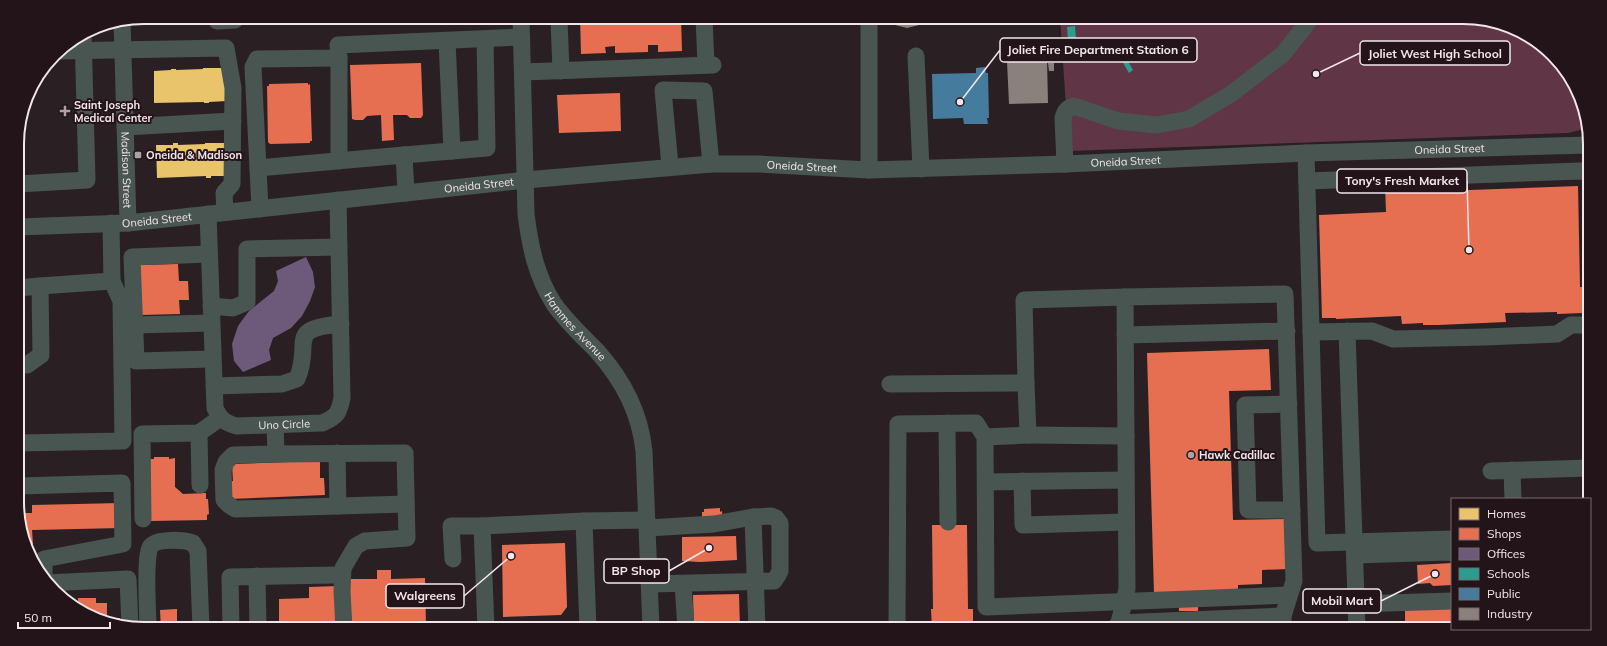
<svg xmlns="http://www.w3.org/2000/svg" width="1607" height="646" viewBox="0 0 1607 646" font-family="Mulish,sans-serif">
  <rect width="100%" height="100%" fill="#2a2024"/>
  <path fill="#603646" d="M1060 17H1463L1504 24 1559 60 1577 88 1589 128 1568 133 1069 151Z"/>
  <g fill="#e9c46a">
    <path d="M203 68H226L227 101 209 102V103H204V102L154 103V71L171 70V69H176V70L203 69Z"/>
    <path d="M173 143H178V145L205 144V143H228L229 176H211V178H206V176L157 178 156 145H173Z"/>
  </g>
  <g fill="#e76f51">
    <path d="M580 17H604V20H614V17H646V18L681 17 682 51 658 52V45H648V52L615 53V46L605 47 606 53 581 54Z"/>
    <path d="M421 63 423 115 421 118H410L407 115H393L394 140 382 141 381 115 367 116 363 120H355L352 119 350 65Z"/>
    <path d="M308 83V85L310 84 312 141H310V143L270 144 268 142 267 86H269V84Z"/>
    <path d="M620 93 621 131 559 133 557 95Z"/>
    <path d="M1414 184V192L1578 186 1580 287H1582L1583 313 1557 314V312L1505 313 1506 322 1438 325H1423V323L1402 324 1401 316 1336 319V318H1322L1319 215 1386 212 1385 185Z"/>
    <path d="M178 264 179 281H188L189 300H179L180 314 141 315 140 265Z"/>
    <path d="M1269 349 1271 390 1229 391 1233 520 1287 519 1288 569 1262 570V584L1238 585V590L1198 591V611H1179L1178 592 1154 593 1147 353Z"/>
    <path d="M154 457H169V459L175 458V487L183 494 206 493V499H208L209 514 207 515V520L150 521 148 459H154Z"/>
    <path d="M320 461V478H324L325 495 229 499V482L233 481 232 464Z"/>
    <path d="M121 503V528L32 530 33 544H28L19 527V513H32V505Z"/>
    <path d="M720 508V512L722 511 723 521H702V512H704V509Z"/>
    <path d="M932 525H967L968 609H973V629H932L931 609H933Z"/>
    <path d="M736 536 737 560 700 562 682 561V537Z"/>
    <path d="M565 543 567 607 561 615 503 617 502 545Z"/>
    <path d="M1452 563V585L1433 586 1430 583 1418 584 1417 565Z"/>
    <path d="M377 570H391V579L425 578 426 627 347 629 346 579H377Z"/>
    <path d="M338 586 339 629H279V599L309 598V587Z"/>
    <path d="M739 594 740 629H694L693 595Z"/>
    <path d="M78 598H96V603H107V618H120V624L127 623V626L103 622 78 606Z"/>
    <path d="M1452 607V621L1405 623V609Z"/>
    <path d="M177 609V625H179L180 629H161L160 610Z"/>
  </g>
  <path fill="#6d597a" d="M306 257 313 272 315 287 310 301 302 316 291 328 273 338 269 350 271 360 243 372 234 361 232 344 238 326 249 311 274 291 278 281 276 271Z"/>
  <g fill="#2a9d8f">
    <path d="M1075 26 1076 39 1068 40 1067 27Z"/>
    <path d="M1126 58 1133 70 1129 73 1122 61Z"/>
  </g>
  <path fill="#457b9d" d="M985 67 986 73H988L989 118H987L988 124H964L963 118 933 119 932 74 976 73V68Z"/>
  <g fill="#8a817c">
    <path d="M888 17H927L919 25 907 28 895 25Z"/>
    <rect x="939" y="17" width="11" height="5"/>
    <path d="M1047 60 1048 103 1009 104 1007 61Z"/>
    <path d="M1048 63H1054V71H1049Z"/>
  </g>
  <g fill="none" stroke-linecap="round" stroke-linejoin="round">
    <g stroke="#485551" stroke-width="17">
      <path d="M217 17V21L235 20V17"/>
      <path id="s1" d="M521 17 526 214C530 246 536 276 554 304 566 321 582 336 597 351 623 380 640 412 644 451L651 629"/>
      <path d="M704 17 706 65"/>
      <path d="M869 17V170"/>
      <path d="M559 20 561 71"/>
      <path id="s2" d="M122 21 128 223"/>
      <path d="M447 41 452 151"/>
      <path d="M58 51 226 48 233 88 232 184 224 193 225 212"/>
      <path d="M916 56 921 169"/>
      <path d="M339 58V161"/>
      <path d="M523 72 713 65"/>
      <path d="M125 127 233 121"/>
      <path d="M1306 153 1317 543 1452 539"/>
      <path d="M404 155 487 148 485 39"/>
      <path d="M1065 164 1063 118C1065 111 1067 108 1074 106L1118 121 1157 125 1189 119 1231 94 1283 54 1312 17"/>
      <path d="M670 166 663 90 704 91 711 164"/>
      <path d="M258 168 404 155 406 193"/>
      <path d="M1307 181 1580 171 1587 172 1589 175"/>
      <path d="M18 184 87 180 83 34"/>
      <path d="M260 209 253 67 257 59 339 58 338 45 521 37"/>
      <path id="s3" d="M208 214 215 408C220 419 225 423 237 426L322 423C337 417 339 413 342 398L338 200"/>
      <path id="s4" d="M18 227 128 223 526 180 711 164H759L869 170 1066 164 1306 153 1589 145"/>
      <path d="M209 254 132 257 136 361 212 359"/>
      <path d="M18 288 40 286"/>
      <path d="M211 306 233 308 247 302V249L339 247"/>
      <path d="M134 325 211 323"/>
      <path d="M1347 331 1357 629"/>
      <path d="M1311 332 1372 331 1393 339 1486 337 1557 334 1571 325H1589"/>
      <path d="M1125 335 1287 331"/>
      <path d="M19 363 27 365 41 355 40 286 112 281"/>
      <path d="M890 384 1026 383"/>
      <path d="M214 386 282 384 297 379C313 342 284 329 341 324"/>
      <path d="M1289 404 1245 405 1248 510H1292"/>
      <path d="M947 423 948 522"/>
      <path d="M275 425 276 454 405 453 407 538 365 541 356 546 343 568 342 591 344 629"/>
      <path d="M199 433 200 485"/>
      <path d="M1028 435 1126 436"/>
      <path d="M985 437 1028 435 1026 383 1024 300 1125 297"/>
      <path d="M19 443 123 441 121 301 112 281 111 223"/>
      <path d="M337 453 338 506"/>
      <path d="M276 454 233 455 226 462 223 470 224 500 229 505 235 509 406 504"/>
      <path d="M1512 470 1513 499"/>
      <path d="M1491 471 1590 468"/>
      <path d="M1022 481 1023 525 1126 522"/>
      <path d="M986 482 1126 480"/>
      <path d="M19 486 122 483 123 544 44 559V578"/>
      <path d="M753 517 757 629"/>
      <path d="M143 519 142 434 199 433 220 418"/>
      <path d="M584 521 588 629"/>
      <path d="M648 528 714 524 753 517 771 516 776 518 780 523V571L778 575 774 581 650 584"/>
      <path d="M1355 555 1448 552 1452 553"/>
      <path d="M453 559 451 526H482"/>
      <path d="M257 576 258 629"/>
      <path d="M47 583 128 579 130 627"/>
      <path d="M683 584 686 629"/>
      <path d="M1356 604 1452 601"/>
      <path d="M1119 623 1127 589 1125 297 1285 294 1294 581 1283 616"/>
      <path d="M148 629C148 616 144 552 151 546 158 538 184 540 193 543L198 551 201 629"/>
      <path d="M231 629 230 577 334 575"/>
      <path d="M486 629 482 526 584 521 647 520"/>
      <path d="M897 629 898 424 976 423 985 437 986 607 1289 595"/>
      <path d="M1114 629 1119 623 1283 616V629"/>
    </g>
  </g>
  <g fill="#aca1a5" stroke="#23141a" stroke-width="1.5">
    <path d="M63 105h4v4h4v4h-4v4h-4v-4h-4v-4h4z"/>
    <rect x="134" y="151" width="8" height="8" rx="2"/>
    <circle cx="1191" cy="455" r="4"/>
  </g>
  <g text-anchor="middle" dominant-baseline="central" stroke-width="4" stroke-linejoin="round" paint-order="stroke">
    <g font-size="11" font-weight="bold" fill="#f2e6ea" stroke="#23141a" text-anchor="start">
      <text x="74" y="105">Saint Joseph<tspan x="74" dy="13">Medical Center</tspan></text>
      <text x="146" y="155">Oneida &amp; Madison</text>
      <text x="1199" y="455">Hawk Cadillac</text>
    </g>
    <g font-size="11" fill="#f2e6ea" stroke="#23141a">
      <text stroke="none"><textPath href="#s4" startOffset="1435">Oneida Street</textPath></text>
      <text stroke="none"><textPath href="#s4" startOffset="1111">Oneida Street</textPath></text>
      <text stroke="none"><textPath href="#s4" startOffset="787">Oneida Street</textPath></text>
      <text stroke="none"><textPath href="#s2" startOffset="149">Madison Street</textPath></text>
      <text stroke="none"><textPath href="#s4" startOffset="463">Oneida Street</textPath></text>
      <text stroke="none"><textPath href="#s4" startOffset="139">Oneida Street</textPath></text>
      <text stroke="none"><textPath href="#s1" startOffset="323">Hammes Avenue</textPath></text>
      <text stroke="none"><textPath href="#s3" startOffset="271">Uno Circle</textPath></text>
    </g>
  </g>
  <path d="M0 0H1607V646H0ZM144 24H1463A120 120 0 0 1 1583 144V502A120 120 0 0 1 1463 622H144A120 120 0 0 1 24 502V144A120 120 0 0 1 144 24Z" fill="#23141a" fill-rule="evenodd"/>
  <path fill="none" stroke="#f2e6ea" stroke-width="2" d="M144 24H1463A120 120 0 0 1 1583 144V502A120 120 0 0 1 1463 622H144A120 120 0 0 1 24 502V144A120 120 0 0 1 144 24Z"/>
  <path fill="none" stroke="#f2e6ea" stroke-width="1.5" d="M960 102L1000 50M1316 74L1360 53M1469 250L1467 181M709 548L669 571M511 556L464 596M1435 574L1381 601"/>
  <g fill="#f2e6ea" stroke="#23141a" stroke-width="1.5">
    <circle cx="960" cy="102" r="4"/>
    <circle cx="1316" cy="74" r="4"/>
    <circle cx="1469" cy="250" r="4"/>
    <circle cx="709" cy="548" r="4"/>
    <circle cx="511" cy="556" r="4"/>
    <circle cx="1435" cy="574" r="4"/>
  </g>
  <g fill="#23141a" stroke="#f2e6ea" stroke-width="1.5">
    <rect x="1000" y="38" width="197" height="24" rx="4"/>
    <rect x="1360" y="41" width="150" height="24" rx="4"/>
    <rect x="1337" y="169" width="130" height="24" rx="4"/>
    <rect x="604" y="559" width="65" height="24" rx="4"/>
    <rect x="386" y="584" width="78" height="24" rx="4"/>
    <rect x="1303" y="589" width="78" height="24" rx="4"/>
  </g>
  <g font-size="12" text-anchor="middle" font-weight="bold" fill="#f2e6ea">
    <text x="1098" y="54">Joliet Fire Department Station 6</text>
    <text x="1435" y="58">Joliet West High School</text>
    <text x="1402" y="185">Tony's Fresh Market</text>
    <text x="636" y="575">BP Shop</text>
    <text x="425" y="600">Walgreens</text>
    <text x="1342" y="605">Mobil Mart</text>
  </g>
  <rect x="1451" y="498" width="140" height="132" fill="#23141a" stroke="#76686d"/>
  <rect x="1459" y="508" width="20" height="12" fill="#e9c46a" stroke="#76686d"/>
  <text x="1487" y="518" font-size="12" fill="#f2e6ea">Homes</text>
  <rect x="1459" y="528" width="20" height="12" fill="#e76f51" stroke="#76686d"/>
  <text x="1487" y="538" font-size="12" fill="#f2e6ea">Shops</text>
  <rect x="1459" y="548" width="20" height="12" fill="#6d597a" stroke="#76686d"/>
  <text x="1487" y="558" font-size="12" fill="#f2e6ea">Offices</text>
  <rect x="1459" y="568" width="20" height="12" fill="#2a9d8f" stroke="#76686d"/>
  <text x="1487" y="578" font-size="12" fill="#f2e6ea">Schools</text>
  <rect x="1459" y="588" width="20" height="12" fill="#457b9d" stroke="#76686d"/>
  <text x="1487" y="598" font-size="12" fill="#f2e6ea">Public</text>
  <rect x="1459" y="608" width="20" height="12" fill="#8a817c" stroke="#76686d"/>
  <text x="1487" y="618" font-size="12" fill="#f2e6ea">Industry</text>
  <path d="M18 622v6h92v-6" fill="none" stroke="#f2e6ea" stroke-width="2"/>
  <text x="24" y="622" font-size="12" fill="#f2e6ea" stroke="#23141a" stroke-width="3" paint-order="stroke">50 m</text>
</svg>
